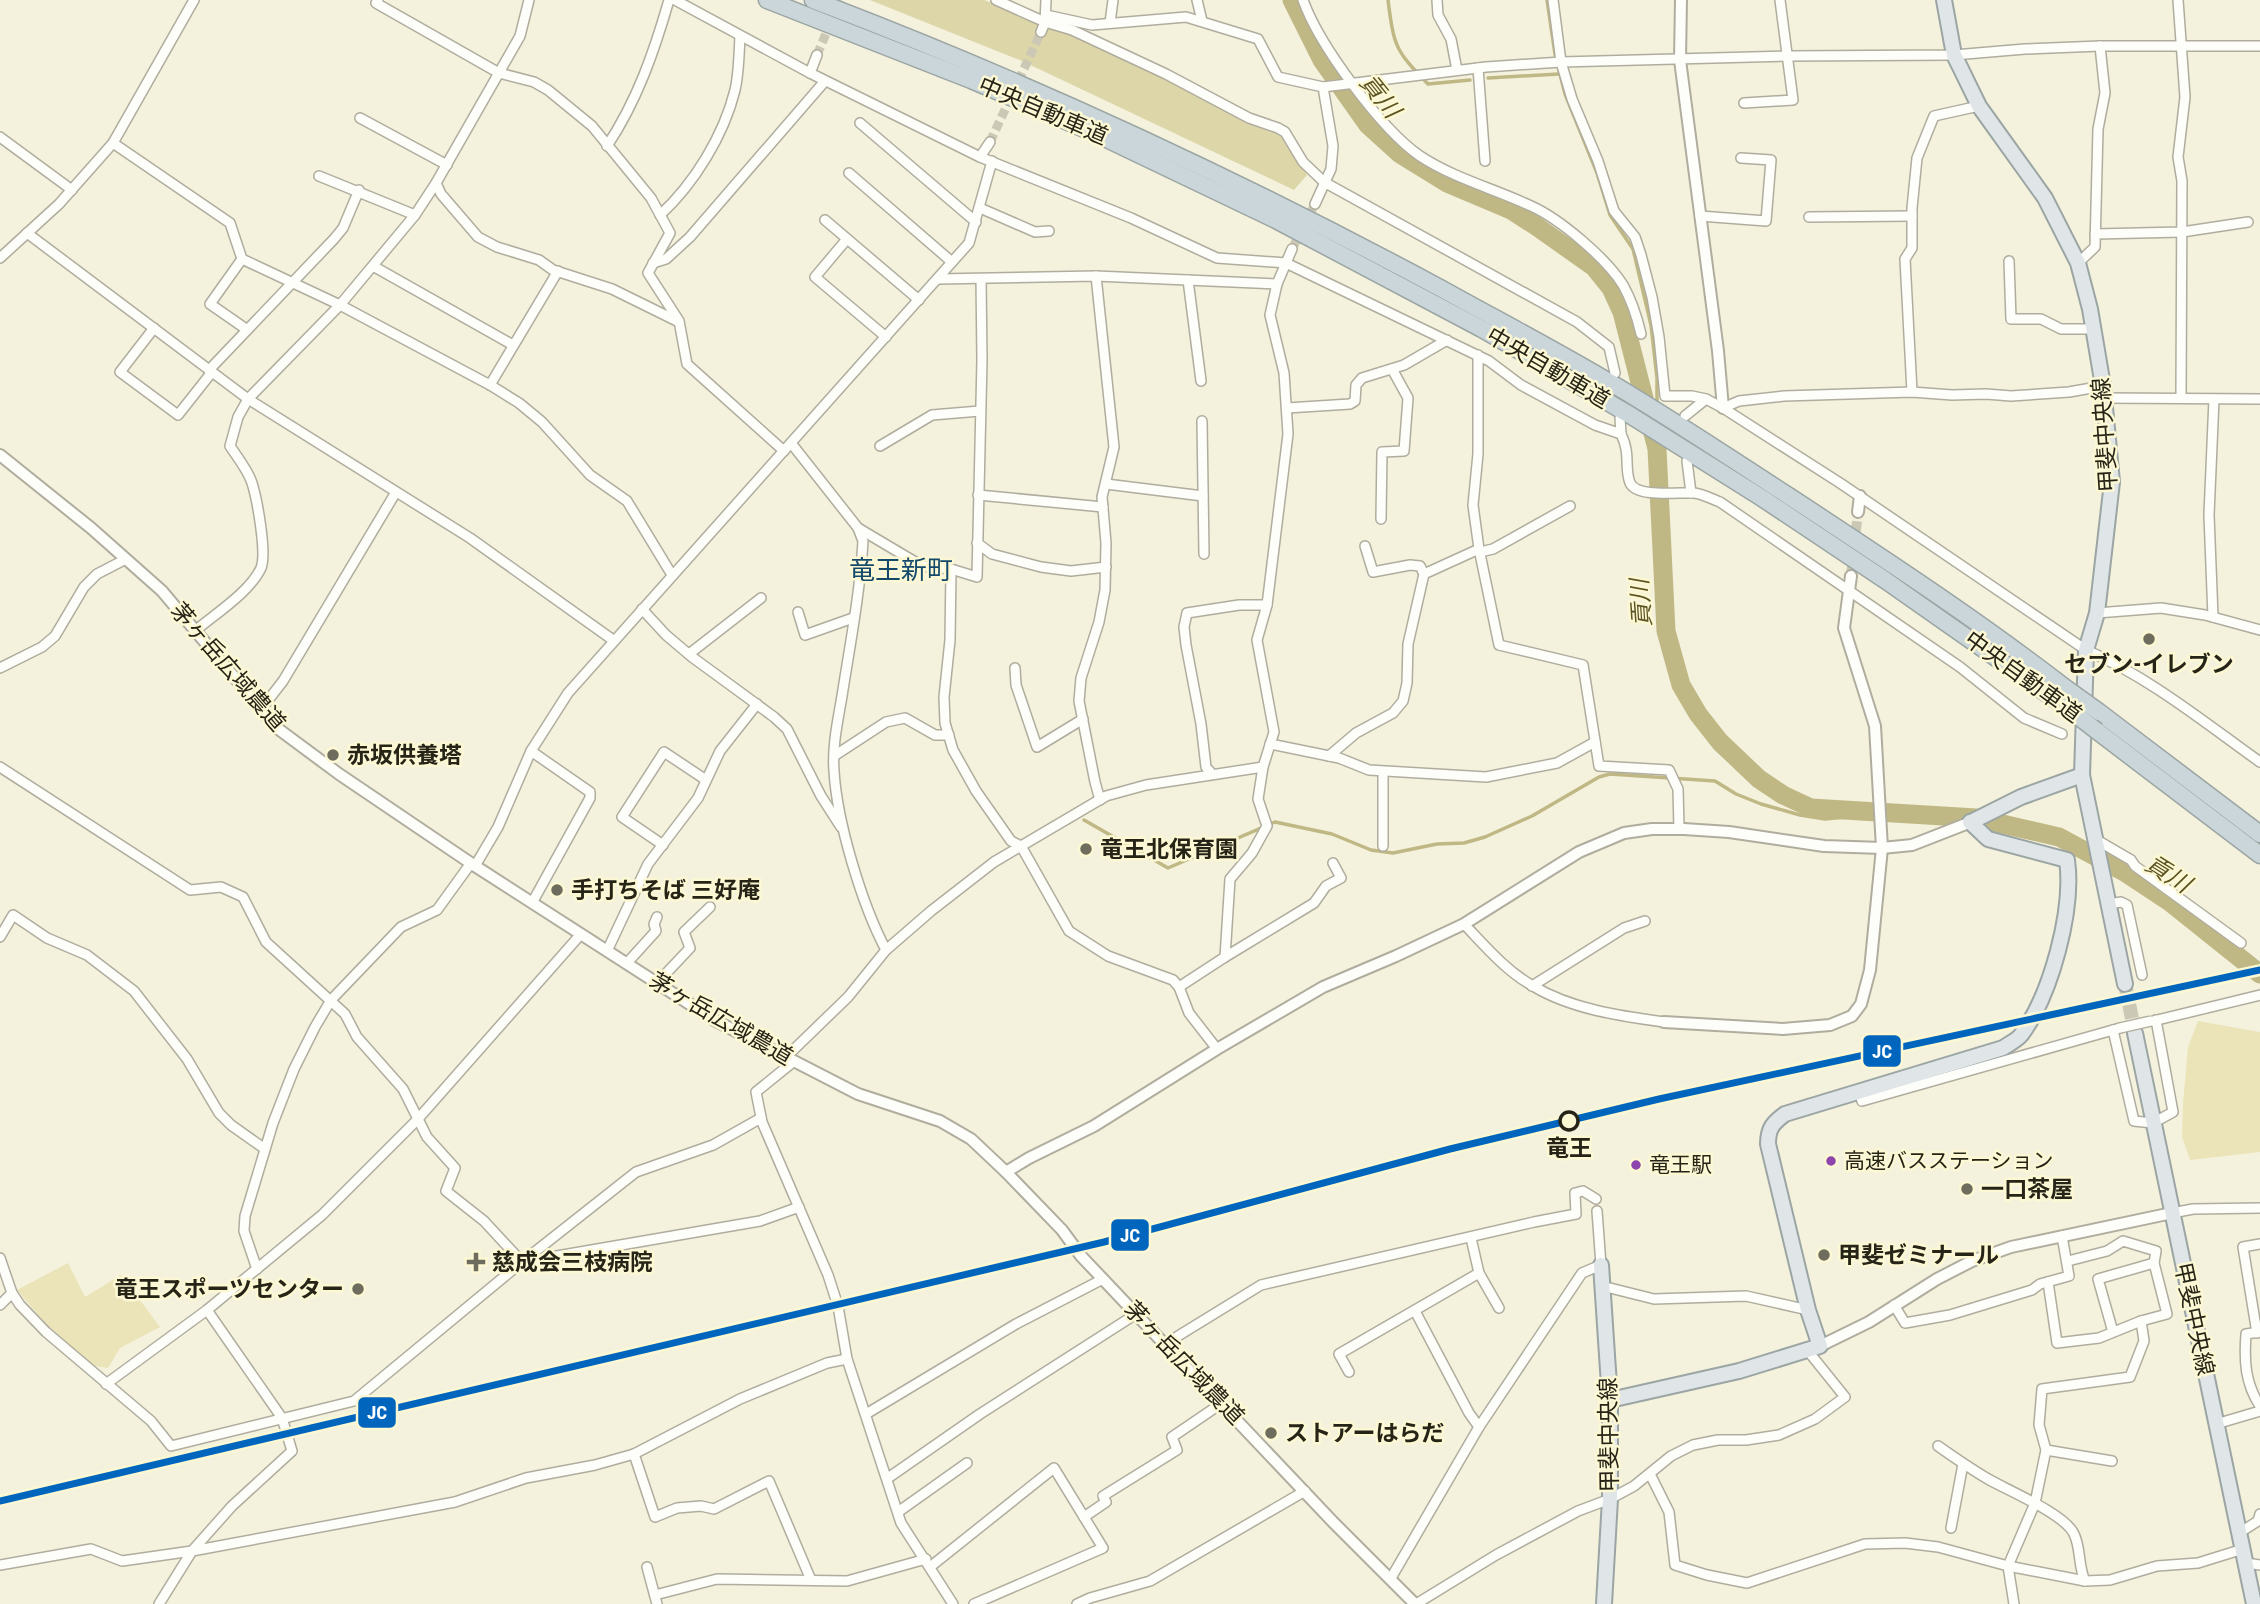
<svg xmlns="http://www.w3.org/2000/svg" width="2260" height="1604" viewBox="0 0 2260 1604" font-family="'Roboto Condensed','Noto Sans JP',sans-serif">
  <rect width="100%" height="100%" fill="#f4f1dd"/>
  <g fill="#ebe4b9">
    <path d="M2198 1021 2260 1032V1152L2190 1160 2182 1137 2183 1104 2188 1047Z"/>
    <path d="M68 1263 85 1297 121 1275 160 1327 120 1348 108 1368 89 1365 51 1330 17 1290Z"/>
  </g>
  <path fill="#ddd6a8" d="M870 0H984L1014 11 1043 25 1079 38 1129 60 1228 112 1269 129 1282 137 1307 175 1294 190 1022 61Z"/>
  <g fill="none" stroke-linecap="round" stroke-linejoin="round">
    <g stroke="#c0b884" stroke-width="3.5">
      <path d="M1388 0C1394 47 1395 50 1428 84L1470 80"/>
      <path d="M1547 0 1555 54 1565 94 1597 173 1610 215 1633 249 1651 325 1657 378V405"/>
      <path d="M1488 78 1559 74"/>
      <path d="M1657 449V437"/>
      <path d="M1084 820 1168 868 1275 822 1332 834 1371 850 1393 853 1437 844 1464 843 1485 837 1532 816 1599 777 1610 774 1715 781 1736 794 1761 804 1800 815 1825 819 1887 813"/>
    </g>
    <path stroke="#c0b884" stroke-width="19" d="M1292 0 1322 60 1368 125 1400 154 1447 183 1511 210 1536 226 1594 267 1611 288 1622 312 1657 449 1666 631 1681 685 1698 714 1720 742 1759 779 1783 795 1811 808 1976 818 2059 837 2126 873 2170 902 2260 974"/>
    <g stroke="#cbc8b5" stroke-width="9" stroke-dasharray="9 4.5" stroke-linecap="butt">
      <path d="M817 55 840 0"/>
      <path d="M990 142 1041 32"/>
      <path d="M1292 249 1315 204"/>
    </g>
    <path stroke="#cbc8b5" stroke-width="10" stroke-dasharray="10 5" stroke-linecap="butt" d="M1851 576 1858 512"/>
    <path stroke="#cbc8b5" stroke-width="14" stroke-dasharray="14 7" stroke-linecap="butt" d="M2125 984 2135 1033"/>
    <defs>
      <g id="minor">
        <path d="M378 0 376 3 499 73 534 82 548 90 592 126 651 198 670 233 648 273 679 321 687 364 784 451"/>
        <path d="M675 0 810 73 980 157 1131 218 1217 258 1286 263 1489 361 1521 385 1595 425 1621 434C1631 454 1624 467 1630 483 1637 498 1679 492 1694 493 1703 494 1712 499 1720 502L1960 667 2024 718 2062 734"/>
        <path d="M996 0 1045 22 1072 30 1166 74 1249 118 1278 128 1285 132 1303 162 1324 182 1577 322 1609 347 1615 373"/>
        <path d="M1197 0 1202 21"/>
        <path d="M1303 0C1319 45 1381 129 1420 156 1453 178 1495 189 1531 206 1560 219 1606 258 1623 285 1632 301 1637 317 1641 334"/>
        <path d="M1437 0 1438 15 1451 39 1457 70"/>
        <path d="M1553 0 1561 62 1572 99 1598 161 1614 211 1635 237 1641 255 1652 297 1659 337 1665 396H1692L1706 399"/>
        <path d="M2178 0 2185 97 2178 157 2182 181 2181 398"/>
        <path d="M1046 15 1092 25 1186 17 1258 39 1278 77 1323 87 1486 67 1561 62 1789 56 1954 55 2025 49 2100 46H2260"/>
        <path d="M1110 23 1113 0"/>
        <path d="M1041 32 1045 22 1046 0"/>
        <path d="M1478 68 1485 161"/>
        <path d="M810 73 817 55"/>
        <path d="M1744 103 1793 100 1780 0"/>
        <path d="M360 118 447 165"/>
        <path d="M860 123 976 222"/>
        <path d="M0 137 72 190"/>
        <path d="M113 143 230 223 242 259 340 305 490 385 519 403 542 422 590 475 627 501 672 575"/>
        <path d="M607 146C637 101 654 52 669 0"/>
        <path d="M980 157 990 142"/>
        <path d="M849 173 952 262"/>
        <path d="M319 176 415 215"/>
        <path d="M436 183 441 194 478 237 497 247 539 260 553 270 612 289 677 321"/>
        <path d="M1315 204 1331 169 1333 146 1323 87"/>
        <path d="M980 208 1035 232 1049 231"/>
        <path d="M660 215C694 184 724 135 735 90 739 73 739 53 740 36"/>
        <path d="M1700 216 1766 221 1771 160 1741 158"/>
        <path d="M1809 217 1912 216"/>
        <path d="M825 220 919 300"/>
        <path d="M27 233 248 399 470 538 613 640"/>
        <path d="M2095 234 2182 232 2248 222"/>
        <path d="M847 239 815 277 886 337"/>
        <path d="M0 258 59 204 113 143 194 0"/>
        <path d="M242 259 210 304 246 329"/>
        <path d="M2009 261 2011 319H2041L2061 329H2093"/>
        <path d="M653 263 666 259 690 237 825 81"/>
        <path d="M2078 263 2095 247 2098 129 2105 93 2100 46"/>
        <path d="M373 266 513 345"/>
        <path d="M1096 276 1114 447 1102 497 1106 543 1105 590 1099 622 1081 678 1079 701 1095 782 1100 800"/>
        <path d="M938 279 1096 276 1277 284"/>
        <path d="M1188 280 1201 381"/>
        <path d="M154 328 120 372 178 415 212 372"/>
        <path d="M1478 355V454L1473 505 1479 549 1499 645 1583 665 1599 766 1669 770 1678 789 1679 829"/>
        <path d="M209 370 334 239 343 228 359 190"/>
        <path d="M490 385 558 271"/>
        <path d="M1912 392 1905 259 1912 248V208L1917 158 1934 116 1979 106"/>
        <path d="M2103 398 2260 399"/>
        <path d="M1287 408 1350 404 1355 401 1356 385 1362 378 1404 365 1447 340"/>
        <path d="M1723 408 1739 401 1784 396 1912 392 1952 395 1986 394 2011 396 2069 392 2103 386"/>
        <path d="M1685 416 1706 399 1723 408 1840 483 2086 650C2149 677 2204 722 2260 762"/>
        <path d="M1620 418 1621 434"/>
        <path d="M1202 421 1204 554"/>
        <path d="M791 443 858 528 863 541C860 593 850 645 842 696 838 720 832 746 834 771 837 822 862 905 886 950"/>
        <path d="M880 446 932 415 980 411"/>
        <path d="M1687 461 1691 493"/>
        <path d="M1106 484 1203 496"/>
        <path d="M978 495 1103 507"/>
        <path d="M1381 519 1382 452 1404 451 1408 398 1392 369"/>
        <path d="M858 528 922 566 951 569 977 577 982 360 981 279"/>
        <path d="M977 543 992 554 1041 567 1071 571 1106 567"/>
        <path d="M1365 546 1373 572 1410 565 1420 566 1424 574"/>
        <path d="M1480 552 1493 549 1570 506"/>
        <path d="M951 569 950 640 944 697 945 723 953 750 976 791 1011 841 1021 846 1069 931 1108 956 1173 980 1179 987 1189 1013 1217 1049"/>
        <path d="M642 609 666 635 692 657 774 717 787 729 821 796 841 827"/>
        <path d="M798 612 805 635 853 618"/>
        <path d="M2097 613 2161 608 2205 615 2260 630"/>
        <path d="M2213 617 2209 515 2214 399"/>
        <path d="M195 631C215 614 250 592 261 568 267 553 257 499 252 483 248 470 237 457 230 446L238 417 248 399 340 305 415 215 436 183 520 36 529 0"/>
        <path d="M689 654 761 598"/>
        <path d="M0 668 42 647 55 636 84 587 97 574 126 559"/>
        <path d="M1015 668 1016 685 1037 747 1083 719"/>
        <path d="M262 708 283 681 396 492"/>
        <path d="M1270 744 1339 758 1369 770 1486 777 1557 763 1595 742"/>
        <path d="M531 751 590 792V798L532 903"/>
        <path d="M834 756 886 722 905 718 935 735H949"/>
        <path d="M1329 756 1356 733 1393 713 1403 701 1407 683 1408 644 1424 574 1479 549"/>
        <path d="M0 767 190 890 221 887 243 897 266 942 345 1014 357 1037 403 1089 427 1137 455 1168 446 1191 484 1221 522 1262 760 1221 799 1207"/>
        <path d="M1383 772V846"/>
        <path d="M1212 774 1206 767 1201 724 1186 645 1184 627 1187 613 1239 605H1267"/>
        <path d="M2095 839 2131 860 2135 866 2241 943"/>
        <path d="M663 845 622 817 664 752 706 780"/>
        <path d="M475 866 498 827 531 751 568 693 969 243 992 161"/>
        <path d="M2108 904 2121 902 2127 905 2142 975"/>
        <path d="M1464 924C1485 946 1506 971 1533 986 1571 1009 1620 1016 1664 1022"/>
        <path d="M0 937 13 915 47 938 87 955 134 991 187 1059 219 1113 231 1125 265 1149"/>
        <path d="M607 951 648 864 698 798 720 751 757 704"/>
        <path d="M1225 957 1314 903 1326 886 1341 878 1333 863"/>
        <path d="M627 963 656 931 654 924 657 917"/>
        <path d="M657 983 690 948 684 932 710 907"/>
        <path d="M1532 986 1624 928 1645 921"/>
        <path d="M1179 987 1225 957 1230 879 1252 853 1267 826 1258 799 1263 767 1274 732 1257 640 1267 605 1288 434 1284 373 1270 315 1277 284 1292 249"/>
        <path d="M2153 1021 2260 995"/>
        <path d="M2113 1030 2134 1121 2153 1123 2173 1112 2156 1020"/>
        <path d="M785 1058 848 997 886 950 931 911 994 862 1106 796 1146 785 1263 767"/>
        <path d="M793 1062 756 1092 762 1122 828 1275 838 1306 847 1359 901 1523 953 1604"/>
        <path d="M1859 1092 1862 1101 2120 1028"/>
        <path d="M2172 1213 2193 1209 2260 1208"/>
        <path d="M0 1258 12 1293 20 1305 46 1332 151 1421 171 1446 354 1401 522 1262 636 1172 713 1145 761 1118"/>
        <path d="M257 1269 244 1231 245 1216 273 1123 294 1069 315 1027 331 1000 401 927 437 910 471 863"/>
        <path d="M1479 1273 1499 1308"/>
        <path d="M2048 1282 2057 1343 2099 1338 2141 1321"/>
        <path d="M1602 1286 1654 1299 1746 1296 1808 1310"/>
        <path d="M0 1305 12 1293"/>
        <path d="M1894 1305 1905 1323 1950 1315 2032 1290 2040 1284 2069 1276 2062 1236"/>
        <path d="M1415 1311 1469 1413 1479 1427"/>
        <path d="M2113 1332 2098 1279 2154 1263"/>
        <path d="M2260 1332 2246 1334C2244 1361 2245 1383 2260 1406"/>
        <path d="M2257 1333 2243 1247 2260 1244"/>
        <path d="M1165 1344 1261 1285 1534 1222 1576 1214 1575 1193 1583 1191 1596 1199"/>
        <path d="M1349 1372 1339 1354 1479 1273 1471 1238"/>
        <path d="M106 1384 207 1310 322 1215 417 1120 581 934"/>
        <path d="M866 1414 1016 1324 1103 1279"/>
        <path d="M2216 1424 2260 1411"/>
        <path d="M1938 1446C1955 1458 1971 1469 1988 1479 2007 1490 2065 1514 2074 1534 2081 1548 2078 1566 2085 1581"/>
        <path d="M2046 1450 2112 1461"/>
        <path d="M634 1454 655 1517 677 1508 701 1506 714 1509 769 1481 811 1580"/>
        <path d="M1650 1474 1669 1512 1675 1565 1707 1575 1747 1583 1865 1544 1905 1543 1938 1547 2008 1566 2085 1581 2110 1580 2157 1566 2198 1563 2243 1549"/>
        <path d="M888 1478 980 1414 1136 1314"/>
        <path d="M898 1512 967 1463"/>
        <path d="M1084 1517 1106 1502 1103 1496 1177 1450 1172 1437 1222 1403"/>
        <path d="M1951 1528 1963 1464"/>
        <path d="M2239 1533 2258 1521 2260 1514"/>
        <path d="M2246 1563 2260 1565"/>
        <path d="M0 1565 91 1549 122 1561 192 1551 455 1502 526 1478 595 1465 634 1454 740 1399 827 1363 847 1359"/>
        <path d="M647 1567 657 1604"/>
        <path d="M930 1567 1054 1468 1103 1548 974 1604"/>
        <path d="M1391 1578 1479 1427 1582 1273 1601 1265 1597 1211"/>
        <path d="M655 1595 717 1579 847 1581 926 1559"/>
        <path d="M159 1604 192 1551 232 1506 292 1451 282 1418 207 1310"/>
        <path d="M1077 1604 1090 1598 1150 1581 1305 1491"/>
        <path d="M1416 1604 1496 1555 1578 1511 1610 1499 1634 1486 1671 1456 1693 1445 1718 1440H1746L1779 1435 1815 1419 1845 1397 1808 1351"/>
        <path d="M2014 1604 2008 1566 2035 1503 2046 1450 2039 1425 2042 1389 2130 1377 2144 1341 2141 1321 2167 1314 2154 1263 2156 1251 2123 1241 2107 1251 2068 1261"/>
      </g>
      <g id="tertiary">
        <path d="M1681 0 1680 60 1718 351 1723 408"/>
        <path d="M0 455 91 528 162 591 277 728 339 774 475 866 716 1021 858 1094 940 1121 971 1139 1006 1172 1062 1230 1081 1256 1333 1522 1415 1604"/>
        <path d="M1858 512 1860 496"/>
        <path d="M1664 1022 1783 1029 1830 1025 1852 1016 1861 1004 1870 970 1882 848 1875 726 1844 628 1851 576"/>
        <path d="M1006 1172 1029 1158 1094 1126 1217 1049 1323 987 1396 956 1464 924 1579 852 1624 833 1652 829H1684L1729 832 1824 846 1882 848 1912 845 1971 822"/>
        <path d="M1820 1346 1869 1322 1937 1279 1972 1261 2011 1247 2172 1213"/>
      </g>
      <g id="primary">
        <path d="M1944 0 1954 55 1961 69 1979 106 2045 198 2078 263 2090 309 2103 386 2112 482 2097 613 2086 650 2082 775 2125 984"/>
        <path d="M1971 822 2021 797 2082 775"/>
        <path d="M2135 1033 2254 1604"/>
        <path d="M1601 1265 1610 1400V1499L1604 1604"/>
        <path d="M1610 1400 1739 1371 1820 1346 1808 1310 1768 1144C1768 1128 1773 1123 1785 1114L2003 1048C2009 1044 2017 1040 2021 1035 2051 995 2074 910 2067 860L1988 839 1970 822"/>
      </g>
      <g id="motorway">
        <path d="M767 0 971 80 1094 133 1276 220 1482 329 1630 415 1762 498 1885 580 2066 707"/>
        <path d="M813 0C1029 82 1239 180 1442 289 1505 324 1569 357 1631 395 1690 431 1749 470 1807 508 1895 566 1983 624 2067 689"/>
        <path d="M2099 712 2260 834"/>
        <path d="M2097 731 2260 855"/>
      </g>
    </defs>
    <use href="#minor" stroke="#b0ad9e" stroke-width="12"/>
    <use href="#tertiary" stroke="#b0ad9e" stroke-width="14"/>
    <use href="#primary" stroke="#9ba5a3" stroke-width="18"/>
    <use href="#motorway" stroke="#9ba5a3" stroke-width="19"/>
    <use href="#minor" stroke="#fdfdfa" stroke-width="9"/>
    <use href="#tertiary" stroke="#fdfdfa" stroke-width="10"/>
    <use href="#primary" stroke="#e0e6e7" stroke-width="14"/>
    <use href="#motorway" stroke="#cbd6da" stroke-width="16"/>
    <defs>
      <path id="minor-bridge" d="M2120 1028 2151 1021"/>
      <g id="motorway-bridge">
        <path d="M2067 689 2099 712"/>
        <path d="M2066 707 2097 731"/>
      </g>
    </defs>
    <use href="#minor-bridge" stroke="#b0ad9e" stroke-width="12" stroke-linecap="butt"/>
    <use href="#motorway-bridge" stroke="#9ba5a3" stroke-width="19" stroke-linecap="butt"/>
    <use href="#minor-bridge" stroke="#fdfdfa" stroke-width="9"/>
    <use href="#motorway-bridge" stroke="#cbd6da" stroke-width="16"/>
    <defs>
      <path id="rail-1" d="M0 1501 1104 1242 1450 1149 1659 1099 2260 970"/>
    </defs>
    <use href="#rail-1" stroke="#fdf8d4" stroke-width="12"/>
    <use href="#rail-1" stroke="#0065bd" stroke-width="7"/>
  </g>
  <g fill="#6e6c5c" stroke="#fdf8d4" stroke-width="2.5">
    <circle cx="2149" cy="639" r="7"/>
    <circle cx="333" cy="755" r="7"/>
    <circle cx="1086" cy="849" r="7"/>
    <circle cx="557" cy="890" r="7"/>
    <circle cx="1967" cy="1189" r="7"/>
    <circle cx="1824" cy="1255" r="7"/>
    <path d="M472.5 1251.5h7v7h7v7h-7v7h-7v-7h-7v-7h7z"/>
    <circle cx="358" cy="1289" r="7"/>
    <circle cx="1271" cy="1433" r="7"/>
  </g>
  <circle fill="#fdf8d4" stroke="#262417" stroke-width="3.5" cx="1569" cy="1121" r="9"/>
  <g fill="#8e44ad" stroke="#fdf8d4" stroke-width="2.5">
    <circle cx="1831" cy="1161" r="6"/>
    <circle cx="1636" cy="1165" r="6"/>
  </g>
  <g text-anchor="middle" dominant-baseline="central" stroke-width="5" stroke-linejoin="round" paint-order="stroke">
    <g font-size="21" fill="#262417" stroke="#fdf8d4" text-anchor="start">
      <text x="1844" y="1161">高速バスステーション</text>
      <text x="1649" y="1165">竜王駅</text>
    </g>
    <g font-size="23" fill="#262417" stroke="#fdf8d4">
      <text transform="translate(1043 111) rotate(23)">中央自動車道</text>
      <text transform="translate(1548 368) rotate(30)">中央自動車道</text>
      <text transform="translate(2105 435) rotate(-94)">甲斐中央線</text>
      <text transform="translate(228 667) rotate(49)">茅ヶ岳広域農道</text>
      <text transform="translate(2023 677) rotate(36)">中央自動車道</text>
      <text transform="translate(721 1019) rotate(30)">茅ヶ岳広域農道</text>
      <text transform="translate(2194 1319) rotate(78)">甲斐中央線</text>
      <text transform="translate(1184 1363) rotate(46)">茅ヶ岳広域農道</text>
      <text transform="translate(1609 1435) rotate(-91)">甲斐中央線</text>
    </g>
    <g font-size="23" font-weight="bold" fill="#262417" stroke="#fdf8d4" text-anchor="start">
      <text x="2149" y="664" text-anchor="middle">セブン-イレブン</text>
      <text x="347" y="755">赤坂供養塔</text>
      <text x="1100" y="849">竜王北保育園</text>
      <text x="571" y="890">手打ちそば 三好庵</text>
      <text x="1981" y="1189">一口茶屋</text>
      <text x="1838" y="1255">甲斐ゼミナール</text>
      <text x="492" y="1262">慈成会三枝病院</text>
      <text x="344" y="1289" text-anchor="end">竜王スポーツセンター</text>
      <text x="1285" y="1433">ストアーはらだ</text>
    </g>
    <g font-size="23" font-weight="bold" fill="#262417" stroke="#fdf8d4">
      <text x="1569" y="1148">竜王</text>
    </g>
    <g font-size="24" font-style="italic" fill="#5c5422" stroke="#fdf8d4">
      <text transform="translate(1380 96) rotate(51)">貢川</text>
      <text transform="translate(1641 603) rotate(-94)">貢川</text>
      <text transform="translate(2168 874) rotate(32)">貢川</text>
    </g>
    <g font-size="26" fill="#14496c" stroke="#fdf8d4">
      <text x="901" y="570">竜王新町</text>
    </g>
  </g>
  <g stroke="#fdf8d4" stroke-width="2.5">
    <rect x="1862" y="1034" width="40" height="34" rx="7" fill="#0065bd"/>
    <rect x="1110" y="1218" width="40" height="34" rx="7" fill="#0065bd"/>
    <rect x="357" y="1396" width="40" height="33" rx="7" fill="#0065bd"/>
  </g>
  <g font-size="19" text-anchor="middle" font-weight="bold" fill="#fff">
    <text x="1882" y="1058">JC</text>
    <text x="1130" y="1242">JC</text>
    <text x="377" y="1419">JC</text>
  </g>
</svg>
